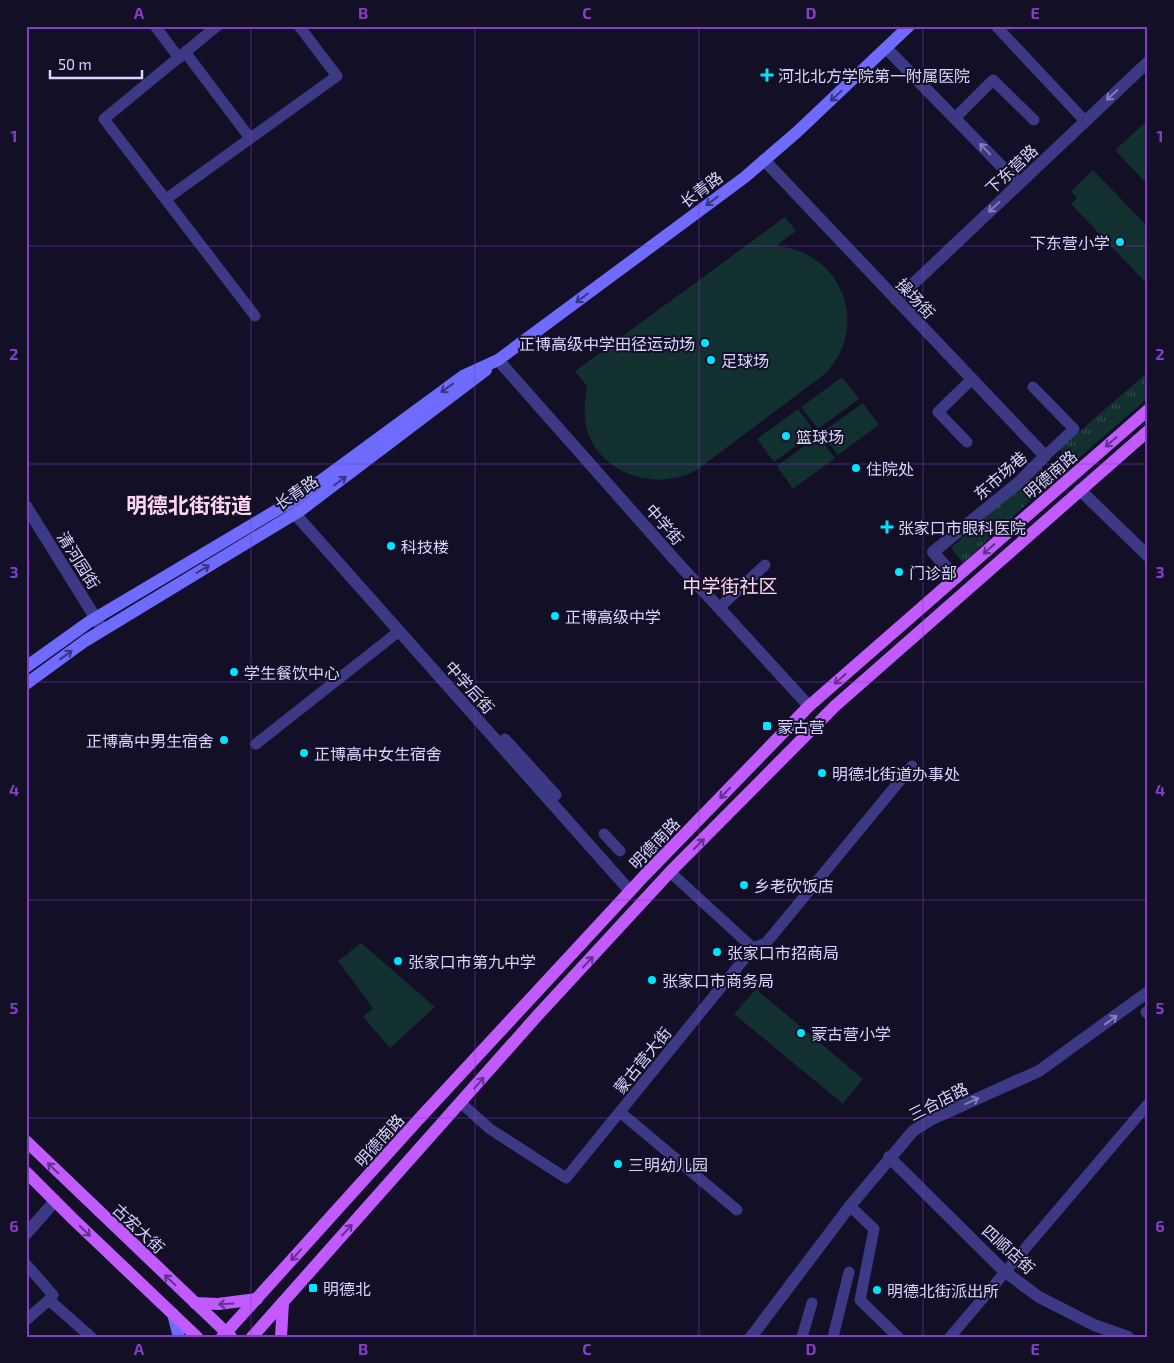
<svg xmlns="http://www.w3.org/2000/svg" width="1174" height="1363" viewBox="0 0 1174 1363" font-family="'Exo 2','Noto Sans SC',sans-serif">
  <defs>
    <pattern id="grass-tufts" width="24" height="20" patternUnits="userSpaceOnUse" patternTransform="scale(1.25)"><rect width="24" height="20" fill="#12302f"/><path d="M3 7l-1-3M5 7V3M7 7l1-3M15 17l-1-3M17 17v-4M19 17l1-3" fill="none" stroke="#344d4e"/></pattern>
  </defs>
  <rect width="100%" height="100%" fill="#130f26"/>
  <g fill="url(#grass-tufts)">
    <path d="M1148 372V398L1073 463 1059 449Z"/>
    <path d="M1061 464 1065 468 963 563 951 548 1041 467 1049 475Z"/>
  </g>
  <g fill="#12302f">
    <path d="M1148 120V185L1115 150Z"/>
    <path d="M1093 170 1148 227V285L1071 204 1077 198 1071 191Z"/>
    <path d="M785 217 796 231 776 246C841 251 871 325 826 373L695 471C659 490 606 477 589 436 583 420 584 403 587 386L575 371Z"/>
    <path d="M842 377 859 399 818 429 801 407Z"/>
    <path d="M863 403 879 425 838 455 821 433Z"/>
    <path d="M798 409 815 432 774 462 757 439Z"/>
    <path d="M818 436 835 458 793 489 777 466Z"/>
    <path d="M361 943 435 1007 390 1048 363 1017 373 1008 338 961Z"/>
    <path d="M756 989 863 1079 843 1104 734 1014Z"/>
  </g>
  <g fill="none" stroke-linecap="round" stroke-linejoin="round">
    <g stroke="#3d3a85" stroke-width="11">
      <path d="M155 26 179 58"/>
      <path d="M217 26 104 119 255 316"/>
      <path d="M996 26 1085 121"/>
      <path d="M185 52 250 138"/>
      <path d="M955 118 993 80 1034 120"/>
      <path d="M166 199 337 76 299 26"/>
      <path d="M1033 387 1074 429 1045 456"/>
      <path d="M967 442 938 412 971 380"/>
      <path d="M719 608 765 565"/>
      <path d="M505 739 556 795"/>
      <path d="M256 744 398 632"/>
      <path d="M604 834 620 851"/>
      <path d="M753 948 766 943 912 766"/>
      <path d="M1146 1012 1148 1014"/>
      <path d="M461 1103 490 1129 566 1178 753 948 670 872"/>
      <path d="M620 1112 737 1210"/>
      <path d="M850 1206 874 1229 860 1300 898 1337"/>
      <path d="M26 1264 53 1295 49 1300"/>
      <path d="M26 1320 49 1300 91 1337"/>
      <path d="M802 1337 812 1303"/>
      <path d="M833 1337 849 1272"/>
      <path d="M950 1337 1148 1104"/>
    </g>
    <g stroke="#3d3a85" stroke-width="12">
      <path d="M886 48 1019 184"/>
      <path d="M764 160 1045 456 1018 483 933 552 956 578"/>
      <path d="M896 300 1148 62"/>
      <path d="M498 360 675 560 809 706"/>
      <path d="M1080 490 1148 556"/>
      <path d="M26 506 103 630"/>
      <path d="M288 506 630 891"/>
      <path d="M889 1157 1004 1271 1039 1297 1094 1325 1128 1337"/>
      <path d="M26 1234 55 1201"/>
      <path d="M751 1337 850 1206 913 1131 932 1119 1039 1071 1148 992"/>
    </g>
    <g stroke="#6f6bff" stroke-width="12">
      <path d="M26 667 89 622 297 498 463 376 498 360 745 177 797 132 909 26"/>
      <path d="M26 684 85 641 301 510 486 370"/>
      <path d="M173 1314 179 1337"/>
    </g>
    <g stroke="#c25bff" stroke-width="12">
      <path d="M26 1141 231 1337"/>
      <path d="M26 1172 73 1219 197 1337"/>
      <path d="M195 1303 218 1304 257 1299"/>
      <path d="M222 1337 418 1120 644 876 809 706 1148 410"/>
      <path d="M252 1337 537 1016 670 872 835 706 1148 431"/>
      <path d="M281 1337 283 1302"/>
    </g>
  </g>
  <defs><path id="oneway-shaft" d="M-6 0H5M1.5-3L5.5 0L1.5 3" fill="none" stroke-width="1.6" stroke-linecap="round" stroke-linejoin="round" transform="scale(1.25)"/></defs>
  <g stroke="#837fbc">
    <use href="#oneway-shaft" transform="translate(1112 95) rotate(137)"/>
    <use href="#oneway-shaft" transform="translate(985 149) rotate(-134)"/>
    <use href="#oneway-shaft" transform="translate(994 207) rotate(137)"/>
    <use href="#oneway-shaft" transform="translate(1111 1020) rotate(-36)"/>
    <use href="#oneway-shaft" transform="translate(972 1101) rotate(-24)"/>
  </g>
  <g stroke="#38347d">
    <use href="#oneway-shaft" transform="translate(836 96) rotate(137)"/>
    <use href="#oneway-shaft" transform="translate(712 201) rotate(143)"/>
    <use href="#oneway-shaft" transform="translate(582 298) rotate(143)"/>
    <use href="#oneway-shaft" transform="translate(447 388) rotate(144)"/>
    <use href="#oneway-shaft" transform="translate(340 481) rotate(-37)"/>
    <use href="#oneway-shaft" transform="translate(203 569) rotate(-31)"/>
    <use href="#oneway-shaft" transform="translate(66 655) rotate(-36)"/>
  </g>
  <g stroke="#623188">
    <use href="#oneway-shaft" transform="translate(1111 442) rotate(139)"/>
    <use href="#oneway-shaft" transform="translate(989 549) rotate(139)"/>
    <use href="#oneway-shaft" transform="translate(840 679) rotate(139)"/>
    <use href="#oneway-shaft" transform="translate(725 793) rotate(134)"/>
    <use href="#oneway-shaft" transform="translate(699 844) rotate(-45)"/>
    <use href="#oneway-shaft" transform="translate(588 962) rotate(-47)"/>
    <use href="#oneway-shaft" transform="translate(479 1083) rotate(-49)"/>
    <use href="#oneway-shaft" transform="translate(53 1168) rotate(-136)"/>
    <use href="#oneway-shaft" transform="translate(347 1230) rotate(-48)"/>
    <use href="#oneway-shaft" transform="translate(85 1231) rotate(44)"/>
    <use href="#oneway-shaft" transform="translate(296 1255) rotate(132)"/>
    <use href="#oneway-shaft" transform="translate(170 1280) rotate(-137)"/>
    <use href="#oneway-shaft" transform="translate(226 1304) rotate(177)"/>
  </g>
  <path fill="none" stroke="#843dc5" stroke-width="1" stroke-opacity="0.55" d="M251 26V1337M475 26V1337M699 26V1337M923 26V1337M26 246H1148M26 464H1148M26 682H1148M26 900H1148M26 1118H1148"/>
  <g fill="#00e5ff" stroke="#130f26" stroke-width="2">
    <path d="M764.5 67.5h5v5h5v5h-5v5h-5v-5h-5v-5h5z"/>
    <circle cx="1120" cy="242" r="5"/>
    <circle cx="705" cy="343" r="5"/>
    <circle cx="711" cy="360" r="5"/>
    <circle cx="786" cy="436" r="5"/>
    <circle cx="856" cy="468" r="5"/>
    <path d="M884.5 519.5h5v5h5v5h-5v5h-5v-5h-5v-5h5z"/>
    <circle cx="391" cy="546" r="5"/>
    <circle cx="899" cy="572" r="5"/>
    <circle cx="555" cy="616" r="5"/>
    <circle cx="234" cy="672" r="5"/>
    <rect x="762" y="721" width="10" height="10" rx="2.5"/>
    <circle cx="224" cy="740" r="5"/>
    <circle cx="304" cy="753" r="5"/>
    <circle cx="822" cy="773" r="5"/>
    <circle cx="744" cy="885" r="5"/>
    <circle cx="717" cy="952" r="5"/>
    <circle cx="398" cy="961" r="5"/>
    <circle cx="652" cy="980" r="5"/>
    <circle cx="801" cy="1033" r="5"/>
    <circle cx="618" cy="1164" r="5"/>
    <rect x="308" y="1283" width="10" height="10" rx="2.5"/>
    <circle cx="877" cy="1290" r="5"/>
  </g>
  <g text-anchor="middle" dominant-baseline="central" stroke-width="4" stroke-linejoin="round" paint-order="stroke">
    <g font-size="16" fill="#d9d4ff" stroke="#130f26" text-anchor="start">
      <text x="778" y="75">河北北方学院第一附属医院</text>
      <text x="1110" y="242" text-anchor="end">下东营小学</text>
      <text x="695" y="343" text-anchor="end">正博高级中学田径运动场</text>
      <text x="721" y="360">足球场</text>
      <text x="796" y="436">篮球场</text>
      <text x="866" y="468">住院处</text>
      <text x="898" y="527">张家口市眼科医院</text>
      <text x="401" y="546">科技楼</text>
      <text x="909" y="572">门诊部</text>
      <text x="565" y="616">正博高级中学</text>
      <text x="244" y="672">学生餐饮中心</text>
      <text x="777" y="726">蒙古营</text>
      <text x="214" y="740" text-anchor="end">正博高中男生宿舍</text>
      <text x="314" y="753">正博高中女生宿舍</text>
      <text x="832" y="773">明德北街道办事处</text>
      <text x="754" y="885">乡老砍饭店</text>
      <text x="727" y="952">张家口市招商局</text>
      <text x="408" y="961">张家口市第九中学</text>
      <text x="662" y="980">张家口市商务局</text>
      <text x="811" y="1033">蒙古营小学</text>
      <text x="628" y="1164">三明幼儿园</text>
      <text x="323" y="1288">明德北</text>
      <text x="887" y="1290">明德北街派出所</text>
    </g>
    <g font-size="16" fill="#d9d4ff" stroke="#130f26">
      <text transform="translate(1011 169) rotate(-43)">下东营路</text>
      <text transform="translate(701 189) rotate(-37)">长青路</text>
      <text transform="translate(916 298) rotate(47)">操场街</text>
      <text transform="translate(1050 474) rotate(-41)">明德南路</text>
      <text transform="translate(1000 475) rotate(-41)">东市场巷</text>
      <text transform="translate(296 492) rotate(-34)">长青路</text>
      <text transform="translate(665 524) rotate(49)">中学街</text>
      <text transform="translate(79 560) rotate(58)">清河园街</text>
      <text transform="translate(470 687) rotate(48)">中学后街</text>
      <text transform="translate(654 843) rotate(-46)">明德南路</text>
      <text transform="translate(642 1060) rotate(-51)">蒙古营大街</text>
      <text transform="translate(938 1101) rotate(-27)">三合店路</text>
      <text transform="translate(379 1140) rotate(-48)">明德南路</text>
      <text transform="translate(139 1228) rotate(43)">古宏大街</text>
      <text transform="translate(1009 1249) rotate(42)">四顺店街</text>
    </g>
    <g font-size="19" fill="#ffd6f0" stroke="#130f26">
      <text x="730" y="585">中学街社区</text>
    </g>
    <g font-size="21" font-weight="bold" fill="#ffd6f0" stroke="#130f26">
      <text x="189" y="504">明德北街街道</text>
    </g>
  </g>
  <rect width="1174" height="1363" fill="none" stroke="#130f26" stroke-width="55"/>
  <path d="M50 70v8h92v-8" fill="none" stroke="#d9d4ff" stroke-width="2.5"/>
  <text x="58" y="70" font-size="15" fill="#d9d4ff" stroke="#130f26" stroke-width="4" paint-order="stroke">50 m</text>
  <rect x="28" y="28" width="1118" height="1308" fill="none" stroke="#843dc5" stroke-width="2"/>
  <g font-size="16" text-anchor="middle" font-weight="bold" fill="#843dc5">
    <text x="139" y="19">A</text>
    <text x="363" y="19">B</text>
    <text x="587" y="19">C</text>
    <text x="811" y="19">D</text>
    <text x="1035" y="19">E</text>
    <text x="14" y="142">1</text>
    <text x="1160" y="142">1</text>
    <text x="14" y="360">2</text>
    <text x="1160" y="360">2</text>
    <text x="14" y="578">3</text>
    <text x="1160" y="578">3</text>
    <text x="14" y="796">4</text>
    <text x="1160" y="796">4</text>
    <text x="14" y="1014">5</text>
    <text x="1160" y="1014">5</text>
    <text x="14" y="1232">6</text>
    <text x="1160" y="1232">6</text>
    <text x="139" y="1355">A</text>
    <text x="363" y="1355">B</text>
    <text x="587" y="1355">C</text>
    <text x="811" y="1355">D</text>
    <text x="1035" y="1355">E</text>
  </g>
</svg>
